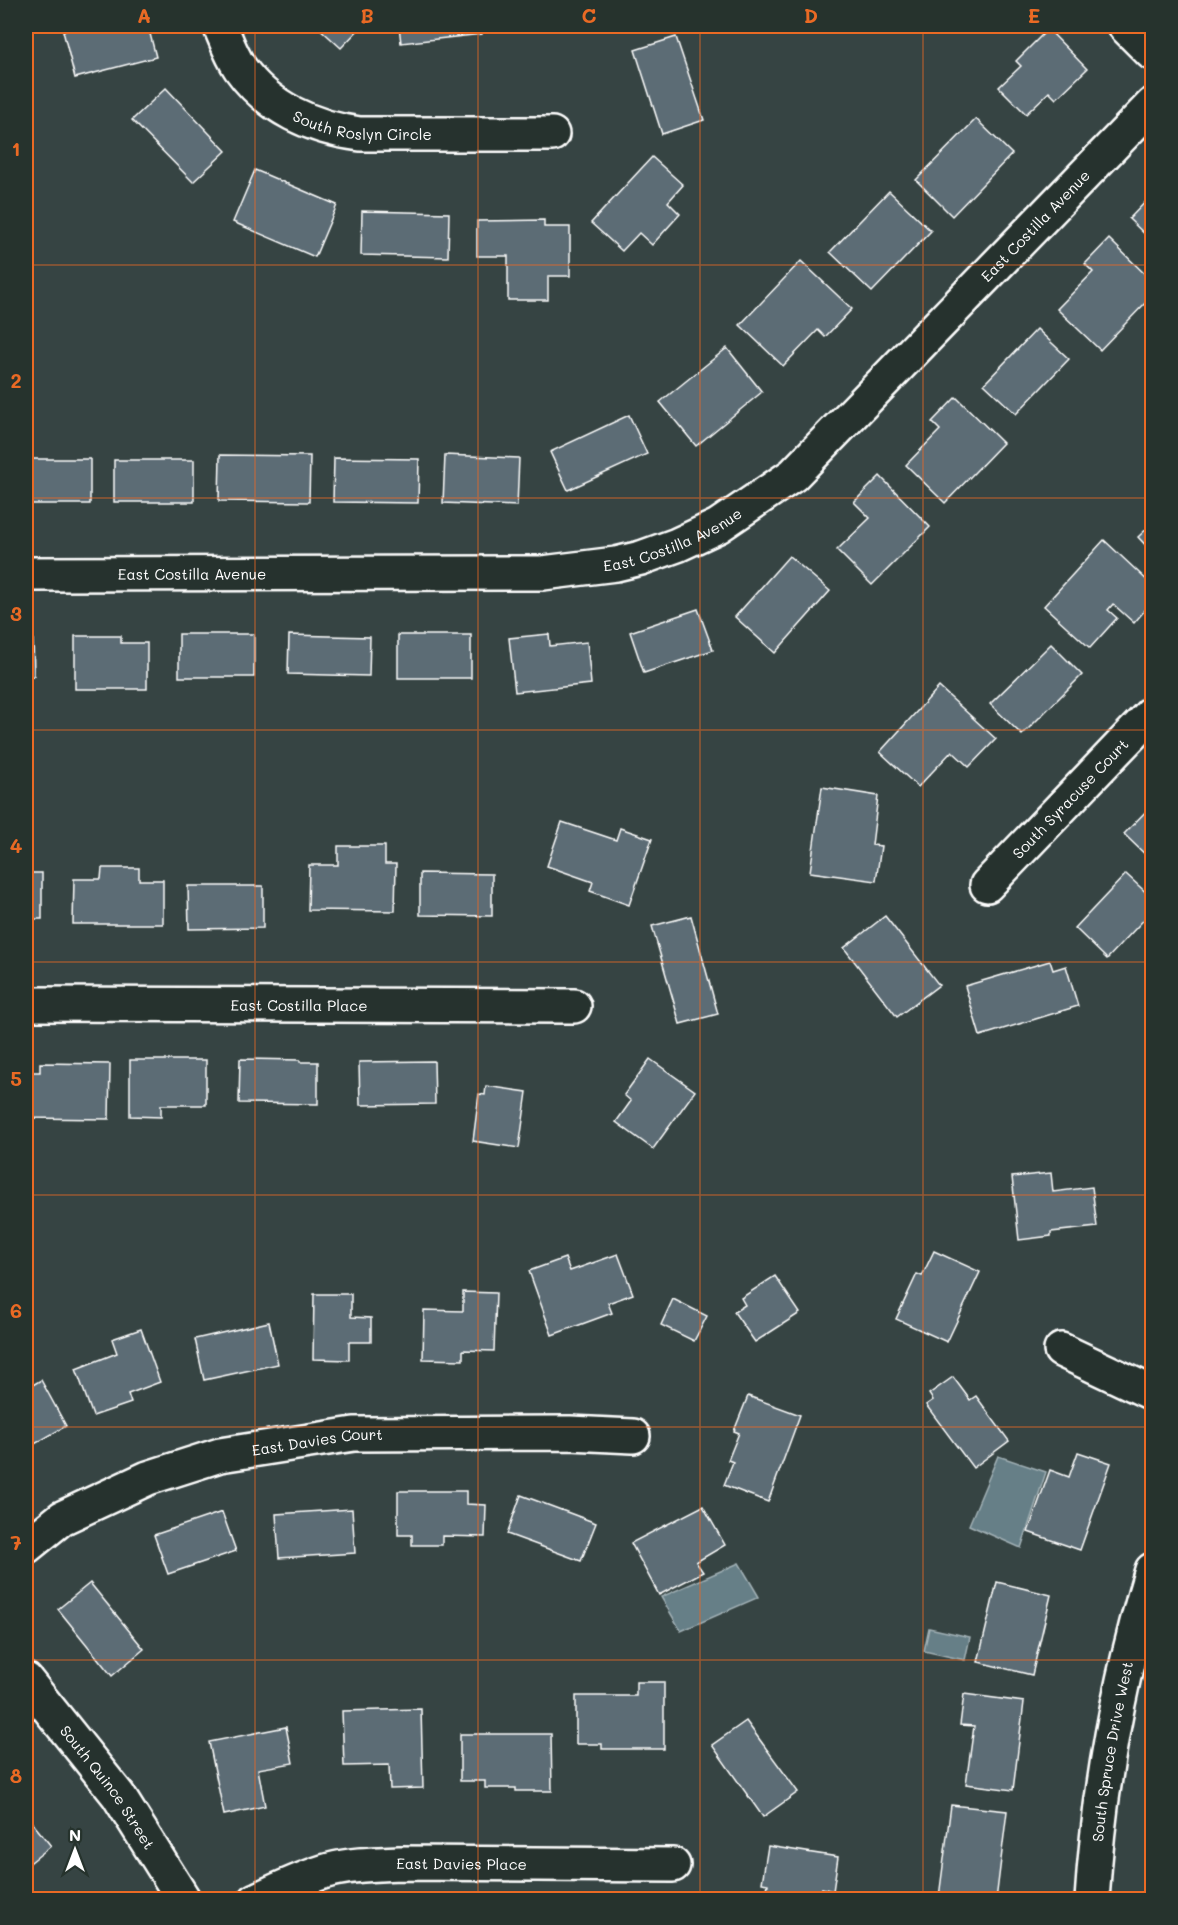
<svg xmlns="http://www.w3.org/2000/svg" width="1178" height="1925" viewBox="0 0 1178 1925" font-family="Mali,sans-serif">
  <rect width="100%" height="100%" fill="#364443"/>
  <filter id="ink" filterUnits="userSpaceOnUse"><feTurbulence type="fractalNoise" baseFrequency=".0167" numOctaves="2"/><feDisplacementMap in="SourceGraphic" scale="12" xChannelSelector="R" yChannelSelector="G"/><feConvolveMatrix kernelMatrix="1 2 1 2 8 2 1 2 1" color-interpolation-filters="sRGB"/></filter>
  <g filter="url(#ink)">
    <g fill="#667f87" stroke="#a3b2b7" stroke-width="1.5">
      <path d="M998 1456 1046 1472 1021 1548 969 1525Z"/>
      <path d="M739 1563 759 1597 681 1631 661 1597Z"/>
      <path d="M929 1628 970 1637 965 1660 924 1651Z"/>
    </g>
    <g fill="#5c6c75" stroke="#fff" stroke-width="1.5">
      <path d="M69 26H148L156 57 75 78 63 31 70 30Z"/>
      <path d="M317 26H362L341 48Z"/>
      <path d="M399 26H481L482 34 401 43Z"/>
      <path d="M1048 29 1087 69 1056 99 1049 92 1026 114 999 87 1021 66 1016 61Z"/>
      <path d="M676 37 704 120 662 134 635 50Z"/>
      <path d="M166 88 226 151 193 182 132 120Z"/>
      <path d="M976 119 1012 154 952 216 916 180Z"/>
      <path d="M652 157 683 185 668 202 680 214 652 245 639 233 622 251 591 223Z"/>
      <path d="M255 170 337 205 315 257 233 222Z"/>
      <path d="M889 191 931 231 872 292 830 252Z"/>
      <path d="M1152 195V241L1129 219Z"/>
      <path d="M362 211 449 213 448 257 361 255Z"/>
      <path d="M544 220V227H570V276H548V300H508V256H477V221Z"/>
      <path d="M1109 239 1152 281V296L1100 350 1057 309 1093 272 1085 264Z"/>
      <path d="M801 261 852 309 825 337 818 330 783 366 740 325Z"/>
      <path d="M1037 329 1069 359 1016 414 984 384Z"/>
      <path d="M727 348 762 392 696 446 660 402Z"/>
      <path d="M956 397 1003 443 945 503 906 465 940 430 932 422Z"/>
      <path d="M629 415 647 454 568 490 550 452Z"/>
      <path d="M220 455 310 456 309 502 219 501Z"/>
      <path d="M445 455 519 458 517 506 443 503Z"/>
      <path d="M334 458 419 459 418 503 333 502Z"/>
      <rect x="26" y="459" width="64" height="45"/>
      <rect x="114" y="460" width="80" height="42"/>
      <path d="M880 476 930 527 872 585 837 550 870 518 854 502Z"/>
      <path d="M1152 524V552L1138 537Z"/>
      <path d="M1104 540 1152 585V602L1134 623 1113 604 1108 610 1117 618 1090 648 1044 606Z"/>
      <path d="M789 556 830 591 775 653 735 617Z"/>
      <path d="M698 609 713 650 644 673 630 632Z"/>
      <path d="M33 633 34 676 26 677V634Z"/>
      <rect x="179" y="634" width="75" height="43"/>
      <path d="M549 634 550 646 587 642 591 684 515 692 509 638Z"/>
      <path d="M289 635 370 637 369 676 288 674Z"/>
      <rect x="398" y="635" width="73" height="43"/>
      <path d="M75 636H121V643H147V689H75Z"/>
      <path d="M1051 644 1082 675 1022 735 990 704Z"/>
      <path d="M939 687 996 739 969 767 952 751 918 787 880 752Z"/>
      <path d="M822 787 878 796 872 845 881 846 876 881 810 872Z"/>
      <path d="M1152 805V861L1124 834Z"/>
      <path d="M562 822 616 840 620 828 652 839 629 905 590 891 593 882 547 866Z"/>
      <path d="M338 846H385V864H396L395 911 308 910 309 865H338Z"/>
      <path d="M102 868H139V880H163V924H73L74 879H101Z"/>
      <rect x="26" y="873" width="16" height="46"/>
      <path d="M420 873 492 874V916L420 915Z"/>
      <path d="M1126 874 1152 898V911L1107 959 1075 928Z"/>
      <path d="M188 886H263V928L189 929Z"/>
      <path d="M691 916 718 1014 680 1024 652 926Z"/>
      <path d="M885 916 939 985 897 1017 844 948Z"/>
      <path d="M1050 961 1053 970 1066 966 1078 1006 980 1036 965 986Z"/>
      <path d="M240 1059 300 1060V1062H318V1104L239 1103Z"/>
      <path d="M650 1059 695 1091 653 1149 616 1122 631 1101 624 1095Z"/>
      <path d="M130 1060H206V1105H161V1117L130 1116Z"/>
      <path d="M434 1061 435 1104 360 1105 359 1062Z"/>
      <path d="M40 1063 110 1064 109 1119 26 1118V1072H40Z"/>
      <path d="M486 1086 527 1092 519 1148 473 1141 479 1094 485 1095Z"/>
      <path d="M1051 1173 1053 1192 1092 1187 1097 1227 1051 1232V1236L1019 1240 1012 1177Z"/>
      <path d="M934 1251 980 1272 947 1342 896 1319 917 1274 922 1276Z"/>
      <path d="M618 1254 633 1294 608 1303 612 1313 552 1335 529 1271 565 1258 570 1271Z"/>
      <path d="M775 1276 800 1313 755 1342 734 1312 745 1305 741 1298Z"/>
      <path d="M463 1292 496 1293 494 1351 463 1350V1360L423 1359 424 1310 463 1311Z"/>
      <path d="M314 1294H351V1317L371 1318V1342H349V1360L313 1359Z"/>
      <path d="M673 1299 707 1316 694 1341 661 1325Z"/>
      <path d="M269 1322 278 1364 204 1380 195 1339Z"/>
      <path d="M141 1329 160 1382 128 1394 131 1403 93 1416 76 1369 117 1353 112 1339Z"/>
      <path d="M953 1377 970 1400 976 1396 1009 1441 973 1468 926 1405 933 1400 929 1394Z"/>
      <path d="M41 1380 66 1426 26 1449V1389Z"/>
      <path d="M748 1396 800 1415 768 1502 724 1485 733 1462 728 1460 739 1433 734 1431Z"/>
      <path d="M1078 1452 1111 1463 1080 1550 1028 1532 1050 1470 1069 1477Z"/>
      <path d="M398 1491H466V1504L486 1505 485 1537 442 1536V1545H412V1535H398Z"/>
      <path d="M521 1495 596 1523 581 1561 507 1534Z"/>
      <path d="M703 1506 725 1545 696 1562 703 1572 659 1595 631 1543Z"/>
      <path d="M352 1509 355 1553 279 1558 276 1514Z"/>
      <path d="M222 1512 236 1551 168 1574 154 1535Z"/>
      <path d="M997 1582 1051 1595 1032 1675 978 1662Z"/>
      <path d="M90 1583 144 1649 112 1676 58 1609Z"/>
      <path d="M636 1682H664V1749H602V1744H576V1696H636Z"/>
      <path d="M964 1694 1024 1702 1013 1790 966 1784 974 1726 960 1725Z"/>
      <path d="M421 1709 423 1788 390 1789 389 1765 344 1766 342 1711Z"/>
      <path d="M746 1721 798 1792 763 1817 712 1745Z"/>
      <path d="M286 1727 293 1763 258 1769 265 1806 224 1815 209 1742Z"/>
      <path d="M460 1734H551L552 1791H516V1788H485V1781H460Z"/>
      <path d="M951 1805 1007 1811 996 1900H959L939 1897Z"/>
      <path d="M26 1815 51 1846 26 1866Z"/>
      <path d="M768 1846 838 1857 833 1891 822 1888 820 1900H765L768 1884 762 1883Z"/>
    </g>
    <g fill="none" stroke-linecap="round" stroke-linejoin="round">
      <defs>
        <g id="minor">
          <path id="s1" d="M220 26C226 40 231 55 240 68 268 108 313 128 360 134H552"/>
          <path d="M1125 26 1152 53"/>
          <path id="s2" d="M26 574 543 573 616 564 641 558 677 545 718 526 793 475 1152 105"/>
          <path id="s3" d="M987 885 1152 713"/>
          <path id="s4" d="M26 1004 574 1006"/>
          <path d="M1061 1350 1152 1393"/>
          <path id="s5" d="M26 1547 62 1518 148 1478 220 1455 354 1434 570 1433 633 1436"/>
          <path id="s6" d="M26 1680 118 1795 184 1900"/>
          <path id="s7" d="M256 1900C280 1889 304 1877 330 1870 352 1864 376 1864 399 1863L673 1865"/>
          <path id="s8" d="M1092 1900C1099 1789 1120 1675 1152 1570"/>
        </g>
      </defs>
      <use href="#minor" stroke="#fff" stroke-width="38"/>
      <use href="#minor" stroke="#26332d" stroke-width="33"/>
    </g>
  </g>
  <path fill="none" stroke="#ea6a24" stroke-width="1.5" stroke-opacity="0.55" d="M255 26V1900M478 26V1900M700 26V1900M923 26V1900M26 265H1152M26 498H1152M26 730H1152M26 962H1152M26 1195H1152M26 1427H1152M26 1660H1152"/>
  <g text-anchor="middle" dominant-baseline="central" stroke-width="5" stroke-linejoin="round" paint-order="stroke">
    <g font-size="15" fill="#fff" stroke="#26332d">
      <text stroke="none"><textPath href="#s1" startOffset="189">South Roslyn Circle</textPath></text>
      <text stroke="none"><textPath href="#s2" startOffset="1138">East Costilla Avenue</textPath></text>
      <text stroke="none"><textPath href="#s2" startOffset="652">East Costilla Avenue</textPath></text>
      <text stroke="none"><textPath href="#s2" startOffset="166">East Costilla Avenue</textPath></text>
      <text stroke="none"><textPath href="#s3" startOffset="120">South Syracuse Court</textPath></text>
      <text stroke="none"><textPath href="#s4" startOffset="273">East Costilla Place</textPath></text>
      <text stroke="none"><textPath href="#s5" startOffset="315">East Davies Court</textPath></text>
      <text stroke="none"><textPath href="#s8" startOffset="150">South Spruce Drive West</textPath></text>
      <text stroke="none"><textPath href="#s6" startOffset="135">South Quince Street</textPath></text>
      <text stroke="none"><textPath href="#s7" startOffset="212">East Davies Place</textPath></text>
    </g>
  </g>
  <rect width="1178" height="1925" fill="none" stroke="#26332d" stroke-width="66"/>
  <g transform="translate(75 1850)" stroke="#26332d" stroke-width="4.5" paint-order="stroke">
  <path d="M0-4.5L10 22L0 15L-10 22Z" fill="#ffffff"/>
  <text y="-9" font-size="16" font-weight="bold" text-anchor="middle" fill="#ffffff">N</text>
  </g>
  <rect x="33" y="33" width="1112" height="1859" fill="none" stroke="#ea6a24" stroke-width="2"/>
  <g font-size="20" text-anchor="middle" font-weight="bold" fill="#ea6a24">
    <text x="144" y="23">A</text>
    <text x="367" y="23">B</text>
    <text x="589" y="23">C</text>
    <text x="811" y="23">D</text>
    <text x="1034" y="23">E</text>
    <text x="16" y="156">1</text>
    <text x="16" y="388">2</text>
    <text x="16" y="621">3</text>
    <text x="16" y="853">4</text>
    <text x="16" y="1086">5</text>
    <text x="16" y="1318">6</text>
    <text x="16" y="1550">7</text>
    <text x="16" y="1783">8</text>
  </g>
</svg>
